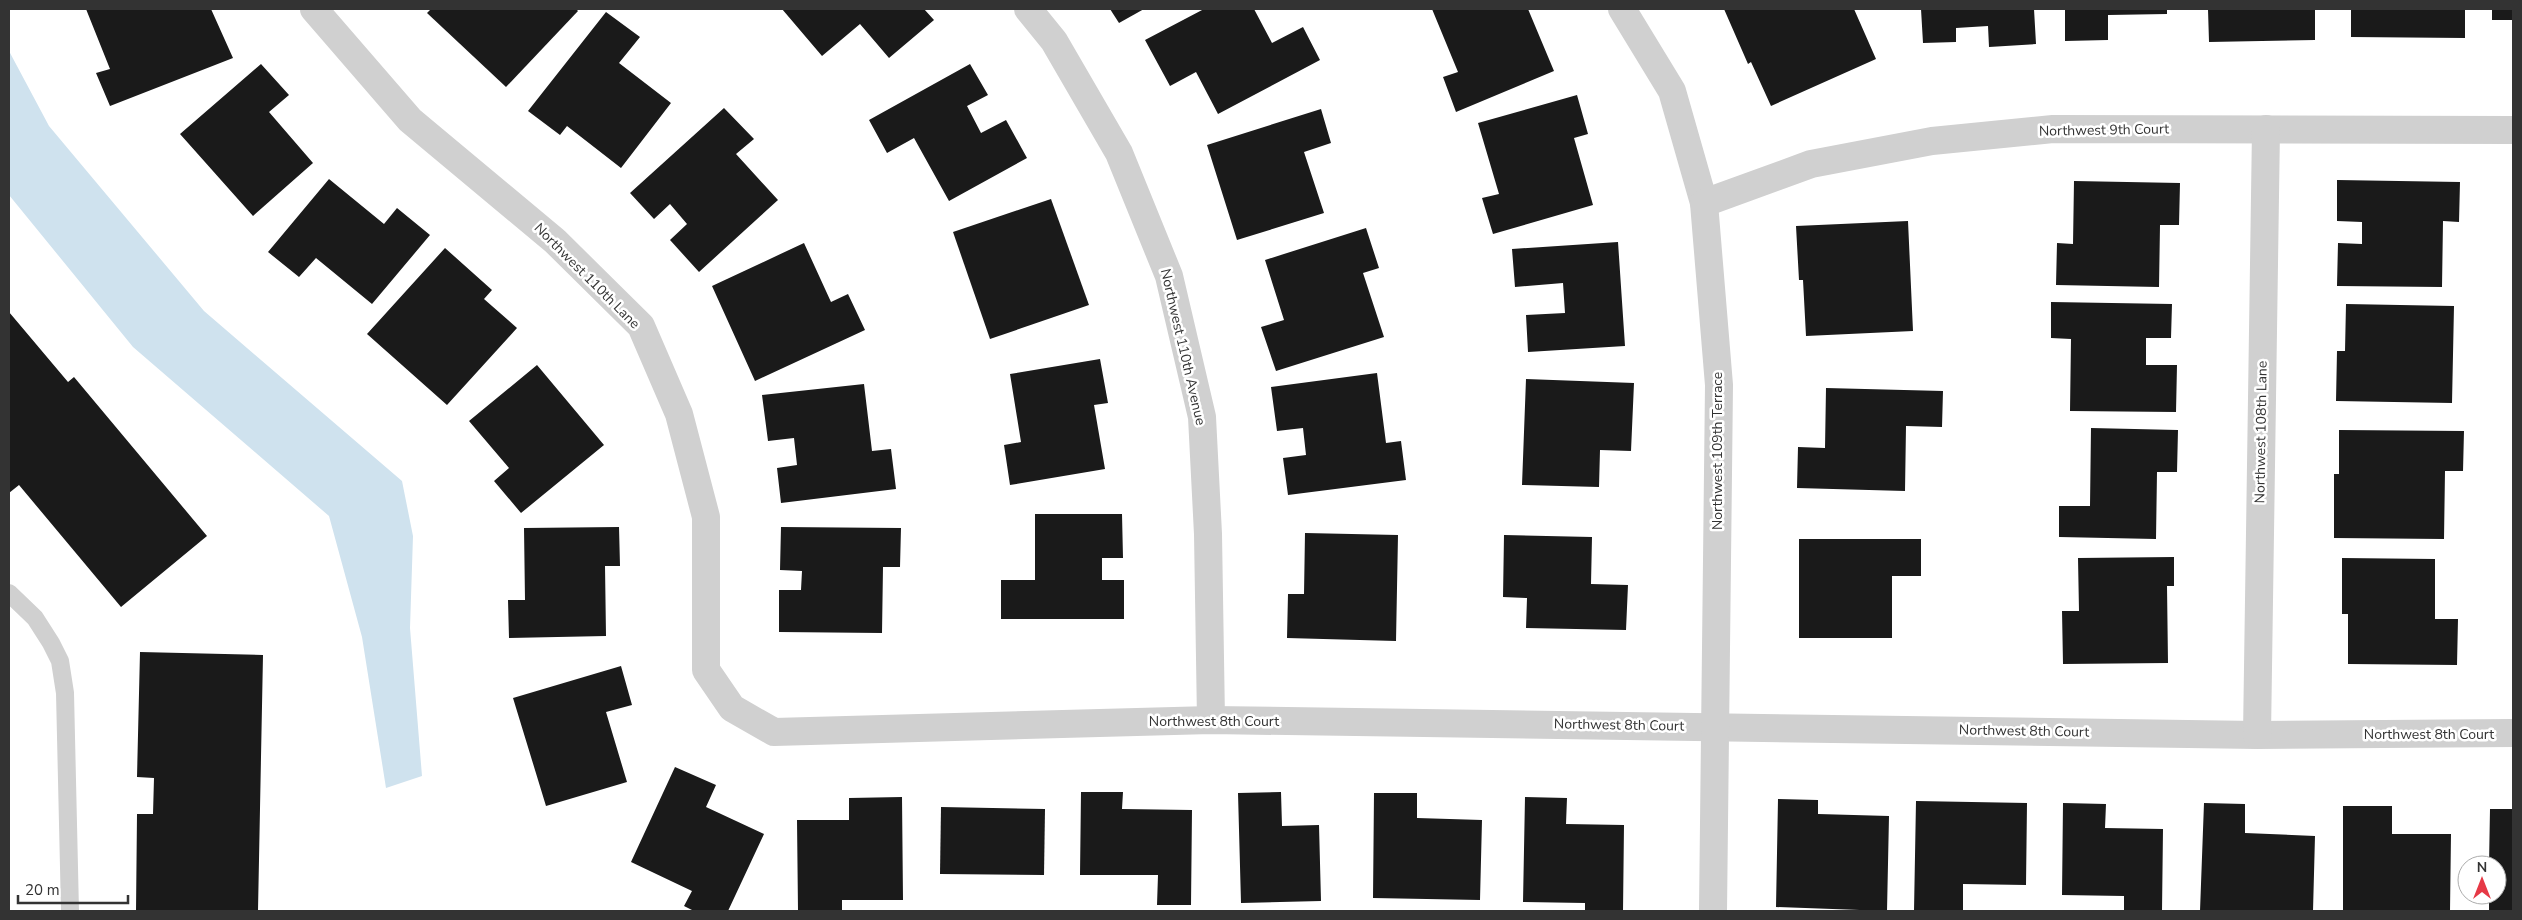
<svg xmlns="http://www.w3.org/2000/svg" width="2522" height="920" viewBox="0 0 2522 920" font-family="'Nunito Sans',sans-serif">
  <rect width="100%" height="100%" fill="#fff"/>
  <path fill="#cfe2ee" d="M9 51 49 126 204 311 402 481 413 536 410 628 422 776 386 788 362 637 329 516 133 347 9 195Z"/>
  <g fill="#1a1a1a">
    <path d="M86 9H211L233 58 110 106 96 73 110 69Z"/>
    <path d="M431 9H576L578 11 506 87 427 13Z"/>
    <path d="M782 9H924L934 20 889 58 860 24 822 56Z"/>
    <path d="M1110 9H1144L1119 23Z"/>
    <path d="M1204 9H1254L1272 43 1303 27 1320 60 1218 114 1196 72 1170 86 1145 40Z"/>
    <path d="M1432 9H1528L1554 71 1456 112 1443 77 1458 72Z"/>
    <path d="M1724 9H1854L1876 59 1771 106 1751 62 1748 64Z"/>
    <path d="M1921 9H2034L2036 44 1989 47 1988 26 1956 28V42L1923 43Z"/>
    <path d="M2065 9H2167V14L2108 15V40L2065 41Z"/>
    <path d="M2208 9H2315V40L2209 42Z"/>
    <path d="M2351 9H2465V38L2351 37Z"/>
    <rect x="2492" y="9" width="21" height="11"/>
    <path d="M606 12 640 37 619 63 671 103 621 168 567 126 560 135 528 111Z"/>
    <path d="M261 64 289 95 269 112 313 163 253 216 180 134Z"/>
    <path d="M970 64 988 95 967 106 981 133 1006 120 1027 158 949 201 914 138 887 153 869 120Z"/>
    <path d="M1577 95 1588 134 1574 138 1593 205 1493 234 1482 198 1499 194 1478 123Z"/>
    <path d="M724 108 754 139 736 154 778 200 699 272 670 240 687 224 670 204 654 219 630 193Z"/>
    <path d="M1321 109 1331 143 1304 152 1324 213 1237 240 1207 145Z"/>
    <path d="M329 179 384 224 397 208 430 235 372 304 316 258 299 277 268 252Z"/>
    <path d="M2337 180 2460 182 2459 222 2443 221 2442 287 2337 286 2338 243 2362 244V222L2337 221Z"/>
    <path d="M2074 181 2180 183 2179 225H2160L2159 287 2056 285 2057 243 2073 244Z"/>
    <path d="M1051 199 1089 305 990 339 953 232Z"/>
    <path d="M1908 221 1913 331 1806 336 1803 280H1799L1796 226Z"/>
    <path d="M1366 228 1379 268 1363 273 1384 337 1276 371 1261 327 1284 320 1265 260Z"/>
    <path d="M1618 242 1625 346 1528 352 1526 315 1565 313 1563 283 1515 287 1512 249Z"/>
    <path d="M804 243 831 302 848 294 865 330 755 381 712 286Z"/>
    <path d="M445 248 492 290 484 299 517 328 447 405 367 334Z"/>
    <path d="M2051 302 2172 304 2171 338H2146V365H2177L2176 412 2070 411 2071 339 2051 338Z"/>
    <path d="M2346 304 2454 306 2452 403 2336 401 2337 351H2345Z"/>
    <path d="M9 312 68 382 74 377 207 536 121 607 19 485 9 493Z"/>
    <path d="M1100 359 1108 403 1094 405 1105 469 1010 485 1004 445 1021 442 1010 374Z"/>
    <path d="M537 365 604 445 521 513 494 481 509 468 469 421Z"/>
    <path d="M1377 373 1386 443 1401 441 1406 480 1288 495 1283 458 1306 455 1303 428 1277 431 1271 387Z"/>
    <path d="M1526 379 1634 383 1631 451 1600 450 1599 487 1522 485Z"/>
    <path d="M864 384 872 451 891 449 896 489 781 503 777 468 797 465 794 438 768 441 762 395Z"/>
    <path d="M1826 388 1943 391 1942 427 1906 426 1905 491 1797 488 1798 447 1825 448Z"/>
    <path d="M2091 428 2178 430 2177 472H2157L2156 539 2059 537V506H2090Z"/>
    <path d="M2339 430 2464 431 2463 471H2445L2444 539 2334 538V474H2339Z"/>
    <path d="M1035 514H1122L1123 558H1102V580H1124V619H1001V580H1035Z"/>
    <path d="M619 527 620 566H605L606 636 509 638 508 600H525L524 528Z"/>
    <path d="M781 527 901 528 900 567H883L882 633 779 632V590H801L802 571 780 570Z"/>
    <path d="M1305 533 1398 535 1396 641 1287 638 1288 594H1304Z"/>
    <path d="M1504 535 1592 537 1591 584 1628 585 1626 630 1526 628 1527 598 1503 597Z"/>
    <path d="M1799 539H1921V576H1892V638H1799Z"/>
    <path d="M2174 557V586H2167L2168 663 2063 664 2062 611H2079L2078 558Z"/>
    <path d="M2342 558 2435 559V619H2458L2457 665 2348 664V614H2342Z"/>
    <path d="M140 652 263 655 258 911H136L137 814H153L154 778 137 777Z"/>
    <path d="M621 666 632 705 606 712 627 782 546 806 513 698Z"/>
    <path d="M675 767 716 785 706 807 764 834 728 911H694L684 906 692 891 631 862Z"/>
    <path d="M1081 792H1123L1122 809 1192 810 1191 905H1157L1158 875H1080Z"/>
    <path d="M1281 792 1282 826 1319 825 1321 901 1241 903 1238 793Z"/>
    <path d="M1374 793H1417V818L1482 820 1480 900 1373 898Z"/>
    <path d="M902 797 903 900H842V911H798L797 820H849V798Z"/>
    <path d="M1525 797 1567 798 1566 824 1624 825 1623 911H1585V903L1523 902Z"/>
    <path d="M1778 799 1818 800V814L1889 816 1887 911 1776 907Z"/>
    <path d="M1916 801 2027 803 2026 885 1963 884V911H1914Z"/>
    <path d="M2063 803 2106 804 2105 828 2163 829 2162 911H2124V896L2062 895Z"/>
    <path d="M2204 803 2245 804V833L2315 836 2313 911H2200Z"/>
    <path d="M2343 806H2392V834H2451L2450 911H2343Z"/>
    <path d="M941 807 1045 809 1044 875 940 874Z"/>
    <path d="M2490 809H2513V911H2489V895H2497V865H2489Z"/>
  </g>
  <g fill="none" stroke-linecap="round" stroke-linejoin="round">
    <path stroke="#d0d0d0" stroke-width="18" d="M9 593 35 618 51 643 60 661 65 693 70 911"/>
    <g stroke="#d0d0d0" stroke-width="28">
      <path d="M314 9 410 120 555 241 641 326 679 414 706 517V670L732 708 774 732 1211 720 2257 735 2513 733"/>
      <path d="M1028 9 1054 41 1119 153 1169 276 1202 417 1208 534 1211 720"/>
      <path d="M1622 9 1672 91 1704 203 1719 385 1713 911"/>
      <path d="M1704 203 1811 164 1932 141 2053 129 2513 130"/>
      <path d="M2257 735 2266 129"/>
    </g>
  </g>
  <g text-anchor="middle" dominant-baseline="central" stroke-width="5" stroke-linejoin="round" paint-order="stroke">
    <g font-size="14" fill="#333" stroke="#fff">
      <text transform="translate(2104 130) rotate(-1)">Northwest 9th Court</text>
      <text transform="translate(587 276) rotate(45)">Northwest 110th Lane</text>
      <text transform="translate(1183 347) rotate(77)">Northwest 110th Avenue</text>
      <text transform="translate(2261 432) rotate(-89)">Northwest 108th Lane</text>
      <text transform="translate(1717 451) rotate(-90)">Northwest 109th Terrace</text>
      <text x="1214" y="721">Northwest 8th Court</text>
      <text transform="translate(1619 725) rotate(1)">Northwest 8th Court</text>
      <text transform="translate(2024 731) rotate(1)">Northwest 8th Court</text>
      <text x="2429" y="734">Northwest 8th Court</text>
    </g>
  </g>
  <rect width="2522" height="920" fill="none" stroke="#333333" stroke-width="20"/>
  <g transform="translate(2482 880)"><circle r="24" fill="#ffffff" stroke="#adadad"/>
  <path d="M0-4L9 19L0 12L-9 19Z" fill="#e63946"/>
  <text y="-8" font-size="14" font-weight="bold" text-anchor="middle" fill="#333333">N</text>
  </g>
  <path d="M18 895v8h110v-8" fill="none" stroke="#333333" stroke-width="2.5"/>
  <text x="25" y="895" font-size="15" fill="#333333" stroke="#ffffff" stroke-width="4" paint-order="stroke">20 m</text>
</svg>
